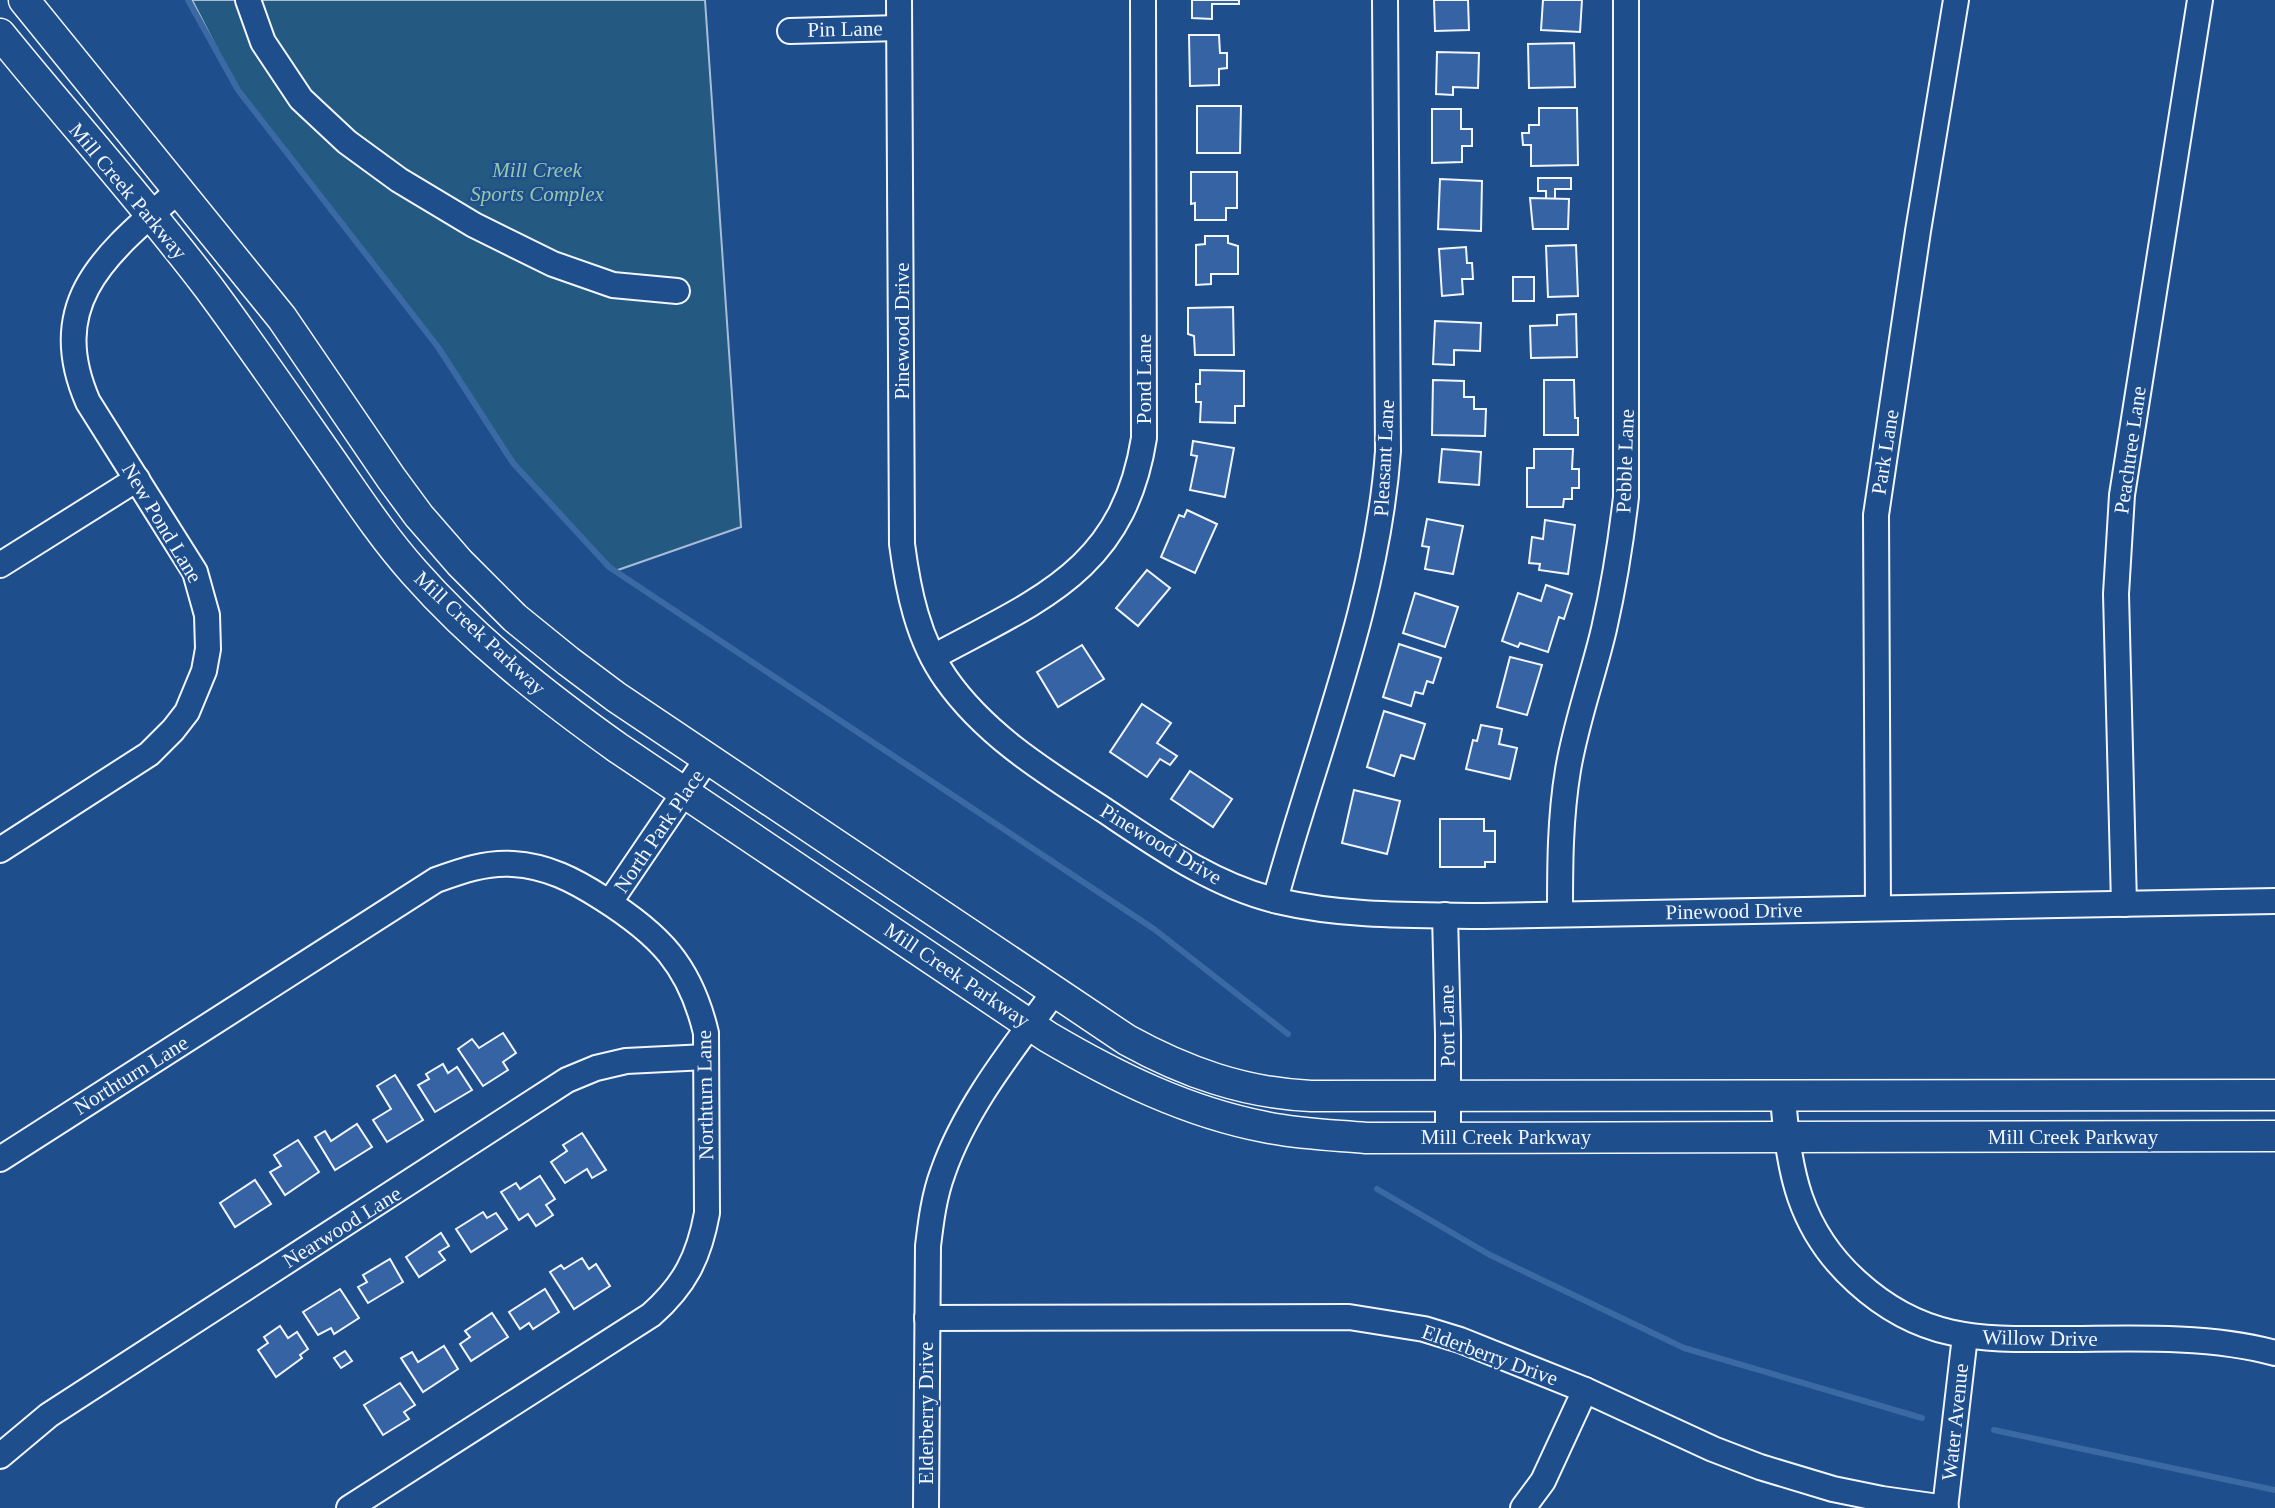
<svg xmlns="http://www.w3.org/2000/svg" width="2275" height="1508" viewBox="0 0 2275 1508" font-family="'Times New Roman',serif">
  <rect width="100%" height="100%" fill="#1f4e8c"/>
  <path fill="#245a82" stroke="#a8bbd7" stroke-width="2" d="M192 0H705L741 527 615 571 513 463 443 356 238 90Z"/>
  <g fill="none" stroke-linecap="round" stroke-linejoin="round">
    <g stroke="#3b69a3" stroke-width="6">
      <path d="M188 0 238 90 438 347 513 463 609 567 1154 929 1288 1034"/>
      <path d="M1377 1189 1490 1255 1684 1348 1922 1418"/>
      <path d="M1994 1430 2275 1490"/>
    </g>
  </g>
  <g fill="#3563a3" stroke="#f2f6ff" stroke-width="2">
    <path d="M1192 0H1239V4H1212V19L1192 18Z"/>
    <path d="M1434 0H1468L1469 30 1435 31Z"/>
    <path d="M1543 0H1582L1580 32 1541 30Z"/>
    <path d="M1189 35H1219L1220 53H1227V68L1219 69V85L1190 86Z"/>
    <path d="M1574 43 1575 87 1529 88 1528 44Z"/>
    <path d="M1437 52 1479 53 1478 88 1453 87V95L1436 94Z"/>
    <path d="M1197 106H1241L1240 153H1197Z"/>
    <path d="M1539 108H1577L1578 165 1531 166V145H1523L1522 133H1529V125H1539Z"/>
    <path d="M1432 109H1461V129H1472V146H1462V162L1432 163Z"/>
    <path d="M1191 172H1237V208H1226V220H1195V203L1191 204Z"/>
    <path d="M1538 178H1571V189H1555V199H1546V191H1538Z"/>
    <path d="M1440 179 1482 181 1481 231 1438 229Z"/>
    <path d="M1530 198 1569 199 1568 229H1533Z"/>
    <path d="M1205 236H1228V243L1238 246V274H1211V284L1196 285V245L1205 244Z"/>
    <path d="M1576 245 1578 296 1548 297 1546 246Z"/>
    <path d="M1466 247 1467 263H1472L1473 279H1462L1463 294 1442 296 1439 249Z"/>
    <rect x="1513" y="277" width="21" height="24"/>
    <path d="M1233 307 1234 355H1195L1194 336 1188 334V308Z"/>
    <path d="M1576 314 1577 357 1531 358 1530 326 1557 325V315Z"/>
    <path d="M1435 321 1481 323 1480 351 1454 350V365L1433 364Z"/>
    <path d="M1200 370 1244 371V406H1235V423L1200 422 1201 402H1196V384H1200Z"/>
    <path d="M1433 380 1464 381V397H1474V409H1486L1485 436 1432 435Z"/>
    <path d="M1544 380H1574L1575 418H1578V435H1544Z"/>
    <path d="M1193 441 1234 448 1225 497 1190 490 1197 456 1191 455Z"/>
    <path d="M1442 449 1481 452 1479 485 1439 482Z"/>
    <path d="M1534 449H1573L1572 469H1579V488H1572V499H1564L1563 507H1527V468H1534Z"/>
    <path d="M1187 510 1217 524 1195 573 1161 557 1179 515 1184 517Z"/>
    <path d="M1427 519 1463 526 1453 574 1425 569 1429 547 1422 546Z"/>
    <path d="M1545 520 1575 525 1568 574 1539 570 1540 564 1529 563 1532 537 1543 539Z"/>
    <path d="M1147 570 1170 588 1138 626 1116 608Z"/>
    <path d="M1546 585 1572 594 1564 619 1559 617 1548 652 1520 643 1518 647 1502 641 1518 593 1541 601Z"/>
    <path d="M1415 593 1458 607 1445 647 1403 633Z"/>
    <path d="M1399 644 1441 658 1433 683 1427 681 1423 694 1415 692 1411 706 1383 697Z"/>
    <path d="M1082 645 1104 679 1058 707 1037 672Z"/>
    <path d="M1510 657 1542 665 1527 715 1497 707Z"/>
    <path d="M1142 704 1171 723 1157 743 1177 756 1170 765 1160 759 1147 777 1110 752Z"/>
    <path d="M1384 711 1425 724 1414 759 1401 755 1394 776 1367 767Z"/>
    <path d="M1481 725 1502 729 1499 744 1517 748 1510 779 1466 769 1473 740 1477 741Z"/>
    <path d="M1190 771 1232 799 1213 827 1171 799Z"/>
    <path d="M1354 790 1400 801 1387 854 1342 843Z"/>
    <path d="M1440 819H1484V831H1495V862H1485V867H1440Z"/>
    <path d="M503 1033 516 1053 503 1062 508 1070 483 1086 458 1049 472 1039 479 1048Z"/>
    <path d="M443 1064 448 1073 457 1067 472 1090 435 1112 418 1085 429 1079 426 1074Z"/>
    <path d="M395 1075 423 1120 387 1142 373 1120 391 1109 377 1086Z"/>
    <path d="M357 1124 372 1147 335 1170 315 1137 325 1131 331 1141Z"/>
    <path d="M582 1133 606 1170 592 1178 587 1169 565 1183 551 1162 567 1151 563 1145Z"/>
    <path d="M298 1140 319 1172 285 1195 270 1172 281 1166 274 1155Z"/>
    <path d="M540 1176 555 1199 546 1205 553 1215 536 1226 528 1214 519 1220 501 1192 516 1183 520 1189Z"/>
    <path d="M255 1180 271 1204 235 1227 220 1203Z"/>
    <path d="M483 1212 487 1218 496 1213 507 1229 471 1252 456 1229Z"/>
    <path d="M441 1233 449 1246 439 1252 445 1260 419 1277 406 1257Z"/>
    <path d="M582 1258 589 1269 596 1264 610 1286 574 1309 550 1272 561 1265 564 1269Z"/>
    <path d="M390 1259 403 1282 368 1303 358 1287 367 1282 363 1275Z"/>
    <path d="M340 1289 359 1318 334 1334 331 1328 318 1335 303 1312Z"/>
    <path d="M545 1289 559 1312 533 1329 529 1323 520 1329 509 1312Z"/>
    <path d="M492 1313 508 1337 471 1361 460 1344 470 1337 465 1331Z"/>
    <path d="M280 1326 288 1338 297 1332 308 1349 300 1355 302 1358 276 1377 258 1350 268 1343 264 1337Z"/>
    <path d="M444 1346 458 1369 423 1392 401 1358 412 1352 418 1362Z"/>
    <path d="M345 1351 352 1361 341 1368 334 1358Z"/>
    <path d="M400 1383 415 1405 404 1412 409 1419 383 1435 364 1405Z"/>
  </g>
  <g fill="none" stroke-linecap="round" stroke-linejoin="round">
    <defs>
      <g id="minor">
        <path d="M248 0 263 42 301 99 347 142 399 180 474 225 553 264 613 285 677 291"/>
        <path d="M899 0 902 544C908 590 918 640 946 679 986 736 1047 773 1104 810 1158 846 1214 886 1278 901 1346 917 1415 915 1484 916L2275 901"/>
        <path d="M790 31 899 28"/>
        <path d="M0 565 137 479"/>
        <path d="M933 657C1038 600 1123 571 1144 438L1143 0"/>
        <path d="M0 850 149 754 173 730 187 712 204 671 208 649 207 615 195 572 88 402C43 299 111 251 180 189"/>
        <path d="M1275 900C1315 752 1377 606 1388 451L1385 0"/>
        <path d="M610 902 707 759"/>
        <path d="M2124 904 2116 594 2122 495 2200 0"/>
        <path d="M1878 908 1876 515 1918 231 1956 0"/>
        <path d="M1560 914C1560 866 1560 818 1568 770 1576 722 1593 676 1604 629 1614 585 1621 541 1626 497V0"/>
        <path d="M1445 915 1448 1035V1137"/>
        <path d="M1783 1096C1788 1170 1799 1230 1857 1282 1926 1345 1988 1339 2075 1339 2137 1338 2215 1336 2275 1353"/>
        <path d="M0 1159 436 880C461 871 486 862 513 864 547 866 574 880 602 898 659 934 690 965 706 1033L707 1213C699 1257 685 1285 651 1315L349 1508"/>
        <path d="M927 1318 1349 1317 1424 1329 1460 1340 1585 1390 1713 1449 1760 1467 1833 1489 1882 1499 1946 1508"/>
        <path d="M0 1456 49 1415 567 1080 596 1068 626 1061 706 1057"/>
        <path d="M926 1508 928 1246C931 1221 934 1196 943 1172 966 1106 1014 1047 1055 991"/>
        <path d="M1523 1508 1543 1481 1585 1390"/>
        <path d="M1945 1508 1965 1336"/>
      </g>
      <g id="major">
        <path d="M24 0 282 318 391 478 419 516 460 563 515 618 568 661 616 697 1127 1040C1185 1072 1244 1093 1311 1096L2275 1095"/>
        <path d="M0 34C69 119 143 201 209 288 249 342 287 397 326 453 354 493 381 535 414 572 474 640 544 695 618 748L1048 1037C1116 1077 1187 1112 1265 1127 1298 1134 1332 1135 1366 1138L2275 1136"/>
      </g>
    </defs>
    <use href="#minor" stroke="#f2f6ff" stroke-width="28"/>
    <use href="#major" stroke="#f2f6ff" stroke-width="33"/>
    <use href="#minor" stroke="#1f4e8c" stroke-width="24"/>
    <use href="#major" stroke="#1f4e8c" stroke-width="30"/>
  </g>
  <g text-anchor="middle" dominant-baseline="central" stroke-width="5" stroke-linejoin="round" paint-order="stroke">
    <g font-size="21" fill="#f2f6ff" stroke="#1f4e8c">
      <text transform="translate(845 29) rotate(-1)">Pin Lane</text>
      <text transform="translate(128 191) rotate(50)">Mill Creek Parkway</text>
      <text transform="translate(902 331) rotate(-90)">Pinewood Drive</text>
      <text transform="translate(1144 379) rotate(-90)">Pond Lane</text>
      <text transform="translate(2130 450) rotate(-82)">Peachtree Lane</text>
      <text transform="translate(1885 452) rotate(-81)">Park Lane</text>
      <text transform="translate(1384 458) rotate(-87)">Pleasant Lane</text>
      <text transform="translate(1625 461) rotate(-88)">Pebble Lane</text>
      <text transform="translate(162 523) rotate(59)">New Pond Lane</text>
      <text transform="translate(480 633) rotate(43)">Mill Creek Parkway</text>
      <text transform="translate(659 831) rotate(-56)">North Park Place</text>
      <text transform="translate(1161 844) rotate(31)">Pinewood Drive</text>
      <text transform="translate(1734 911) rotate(-1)">Pinewood Drive</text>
      <text transform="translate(957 975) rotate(34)">Mill Creek Parkway</text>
      <text transform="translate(1447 1026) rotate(-91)">Port Lane</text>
      <text transform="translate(131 1075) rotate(-32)">Northturn Lane</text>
      <text transform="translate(705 1095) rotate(-91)">Northturn Lane</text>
      <text x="1506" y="1137">Mill Creek Parkway</text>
      <text x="2073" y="1137">Mill Creek Parkway</text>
      <text transform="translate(342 1227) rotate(-32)">Nearwood Lane</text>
      <text transform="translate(2040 1338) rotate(1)">Willow Drive</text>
      <text transform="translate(1490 1355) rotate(20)">Elderberry Drive</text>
      <text transform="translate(926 1413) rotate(-90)">Elderberry Drive</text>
      <text transform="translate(1955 1422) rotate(-84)">Water Avenue</text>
    </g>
    <g font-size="21" font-style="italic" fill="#97c8a6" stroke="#1f4e8c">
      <text x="537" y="170">Mill Creek<tspan x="537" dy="24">Sports Complex</tspan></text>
    </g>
  </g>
</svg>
